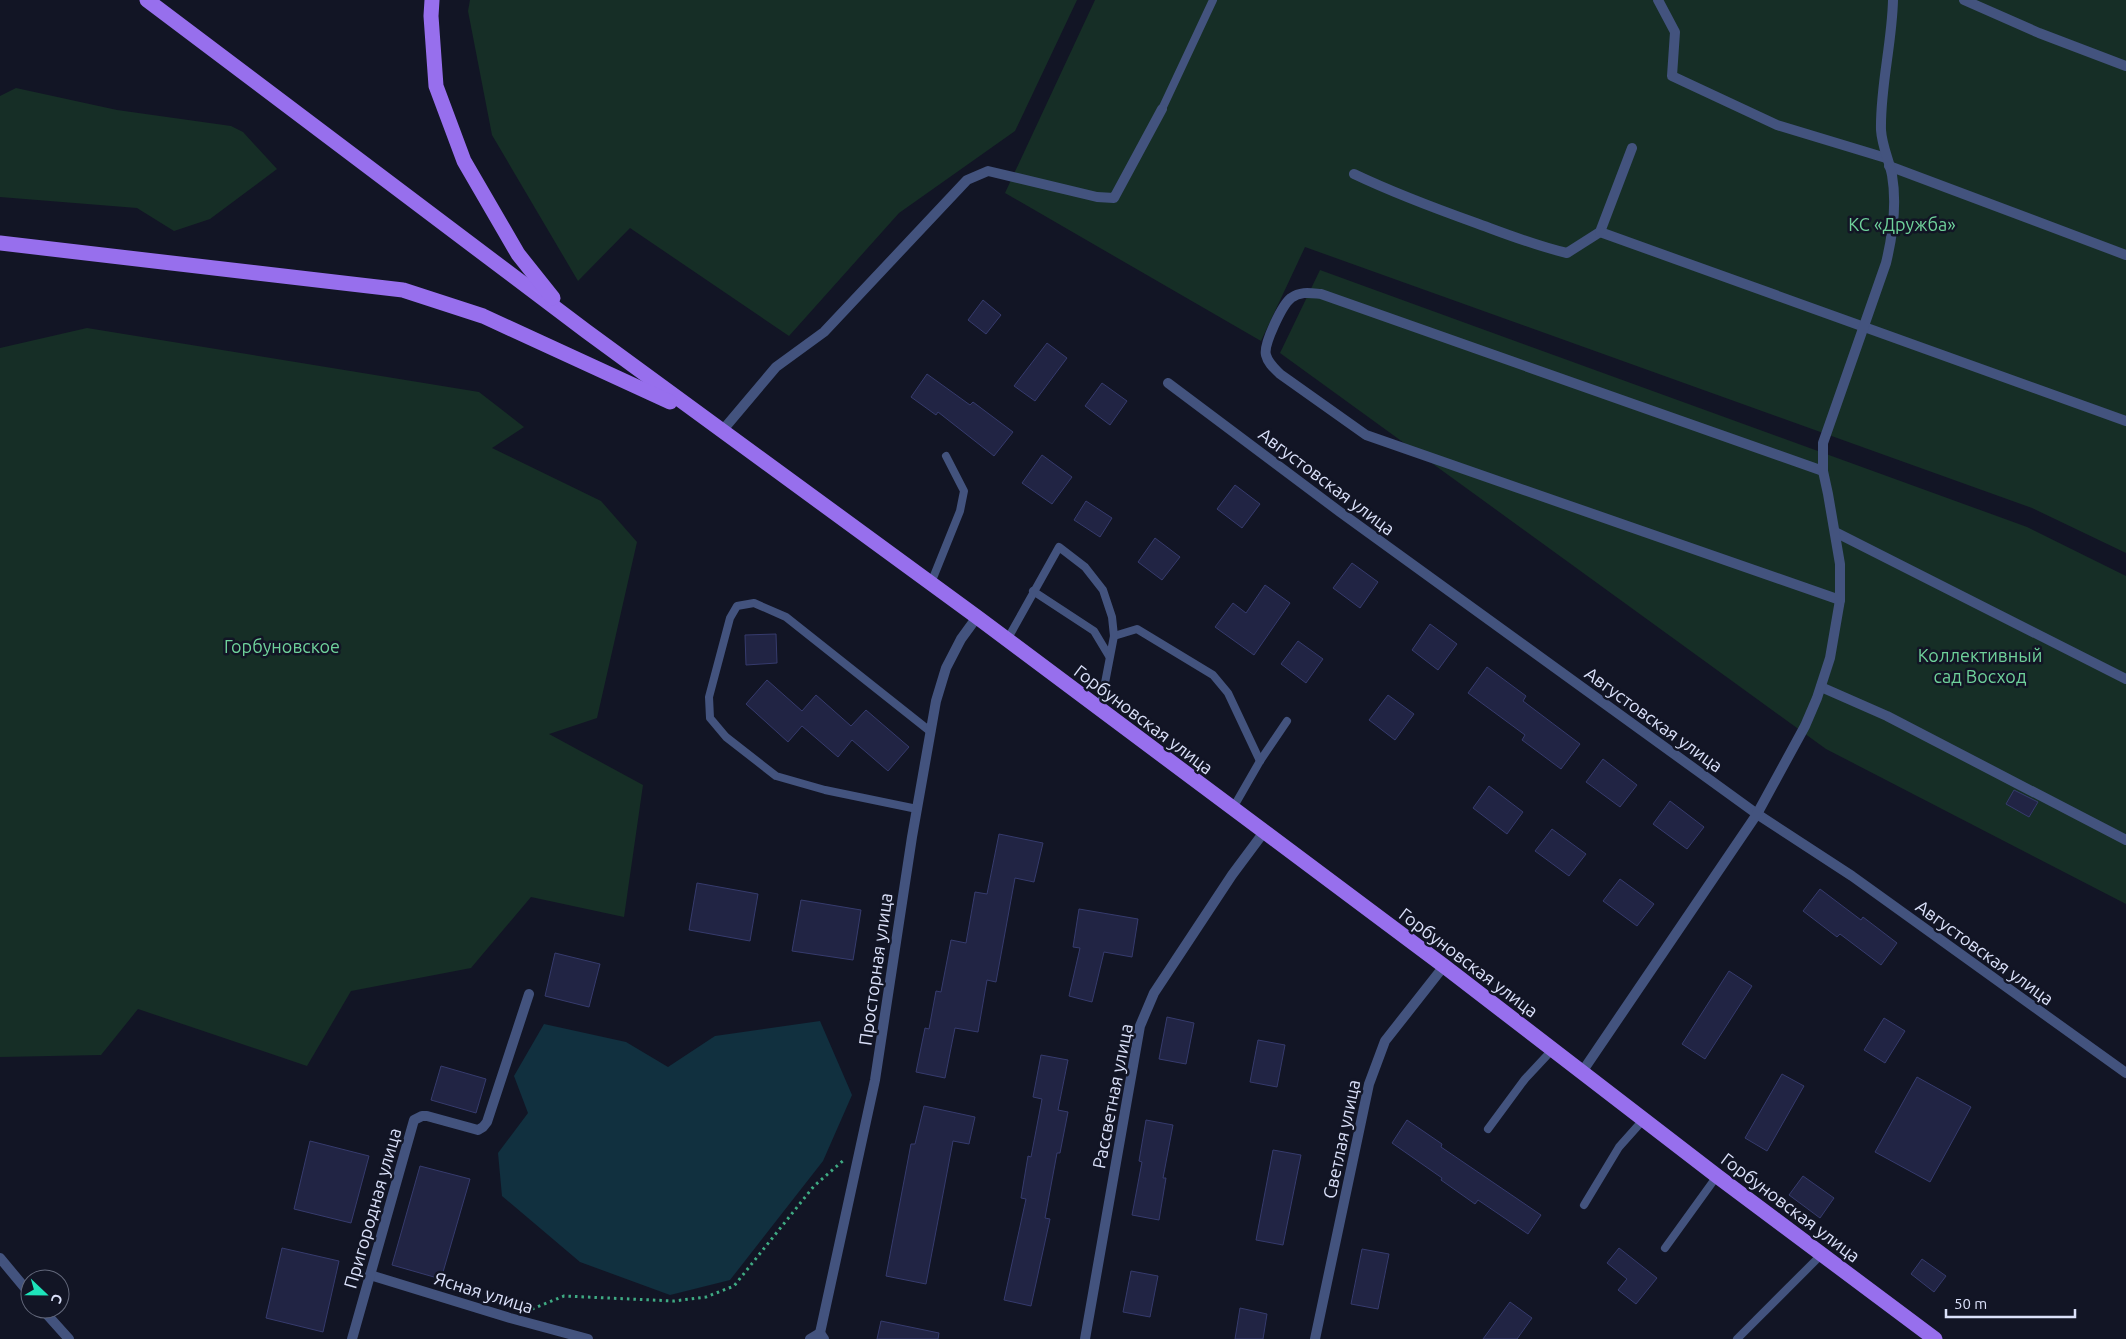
<svg xmlns="http://www.w3.org/2000/svg" width="2126" height="1339" viewBox="0 0 2126 1339" font-family="Ubuntu,sans-serif">
  <rect width="100%" height="100%" fill="#121525"/>
  <g fill="#162e26">
    <path d="M470 0H1077L1015 131 899 213 789 336 630 228 578 281 492 135 468 11Z"/>
    <path d="M1095 0H2126V553L2032 508 1305 247 1261 341 1005 193Z"/>
    <path d="M16 88 117 110 231 126 243 132 277 169 210 219 174 231 137 208 0 197V96Z"/>
    <path d="M1320 270 2027 527 2126 576V904L1826 749 1280 353Z"/>
    <path d="M87 328 479 392 524 427 492 448 601 501 637 542 597 718 549 734 643 785 624 917 531 897 471 968 351 991 307 1066 138 1009 101 1055 0 1057V348Z"/>
  </g>
  <path fill="#11303f" d="M820 1021 852 1095 823 1161 730 1280 670 1295 580 1262 502 1196 498 1153 528 1113 514 1076 544 1024 626 1042 668 1067 715 1036Z"/>
  <g fill="#212444" stroke="#363b6d">
    <path d="M983 300 1001 315 986 334 968 320Z"/>
    <path d="M1047 343 1067 358 1035 401 1014 386Z"/>
    <path d="M927 374 970 405 973 402 1013 432 994 456 938 412 936 415 911 397Z"/>
    <path d="M1102 383 1127 401 1110 425 1085 406Z"/>
    <path d="M1042 455 1072 477 1052 504 1022 483Z"/>
    <path d="M1235 485 1260 504 1242 528 1217 509Z"/>
    <path d="M1086 501 1112 518 1100 537 1074 520Z"/>
    <path d="M1155 538 1180 557 1162 580 1138 562Z"/>
    <path d="M1352 563 1378 582 1360 608 1333 588Z"/>
    <path d="M1265 585 1290 603 1254 655 1215 627 1233 603 1246 613Z"/>
    <path d="M1430 624 1457 644 1438 670 1412 650Z"/>
    <path d="M776 634 777 663 746 665 745 635Z"/>
    <path d="M1298 641 1323 659 1306 683 1281 664Z"/>
    <path d="M1487 667 1526 696 1523 701 1580 744 1561 769 1522 740 1525 735 1468 693Z"/>
    <path d="M767 680 802 711 816 695 851 726 866 710 909 747 888 771 852 740 838 757 802 726 788 742 746 704Z"/>
    <path d="M1388 695 1414 714 1395 740 1369 720Z"/>
    <path d="M1603 759 1637 785 1620 807 1586 782Z"/>
    <path d="M1489 786 1523 812 1507 834 1473 808Z"/>
    <path d="M2014 790 2038 802 2029 817 2006 804Z"/>
    <path d="M1670 801 1704 827 1687 849 1653 824Z"/>
    <path d="M1552 829 1586 854 1569 876 1535 851Z"/>
    <path d="M999 834 1043 843 1034 882 1015 878 996 982 987 980 978 1032 955 1028 945 1078 916 1072 925 1028 929 1029 936 991 941 992 951 940 966 943 975 892 987 894Z"/>
    <path d="M1620 879 1654 904 1637 926 1603 901Z"/>
    <path d="M697 883 758 894 750 941 689 930Z"/>
    <path d="M1820 889 1861 920 1863 917 1897 943 1881 965 1840 934 1837 937 1803 911Z"/>
    <path d="M801 900 861 910 853 960 792 951Z"/>
    <path d="M1079 909 1138 919 1132 957 1104 952 1092 1002 1069 996 1080 948 1073 947Z"/>
    <path d="M555 953 600 964 589 1007 545 996Z"/>
    <path d="M1729 971 1752 986 1705 1059 1682 1044Z"/>
    <path d="M1167 1017 1194 1023 1186 1064 1159 1059Z"/>
    <path d="M1884 1018 1905 1031 1885 1063 1864 1050Z"/>
    <path d="M1258 1040 1285 1045 1277 1087 1250 1082Z"/>
    <path d="M1041 1055 1068 1060 1058 1110 1068 1112 1060 1153H1057L1045 1218 1050 1219 1031 1306 1004 1300 1026 1199 1021 1198 1028 1156 1031 1157 1042 1099 1033 1097Z"/>
    <path d="M441 1066 486 1079 476 1113 431 1100Z"/>
    <path d="M1782 1074 1804 1086 1767 1151 1745 1138Z"/>
    <path d="M1917 1077 1971 1107 1930 1182 1875 1152Z"/>
    <path d="M924 1106 975 1117 969 1144 953 1141 926 1284 886 1276 911 1144H915Z"/>
    <path d="M1146 1120 1173 1125 1163 1178H1166L1159 1220 1132 1215 1142 1162 1139 1161Z"/>
    <path d="M1407 1120 1442 1144 1441 1147 1541 1215 1528 1234 1478 1200 1475 1204 1441 1180 1442 1178 1392 1143Z"/>
    <path d="M310 1141 369 1156 351 1223 294 1209Z"/>
    <path d="M1273 1150 1301 1155 1283 1245 1256 1240Z"/>
    <path d="M420 1166 470 1179 441 1279 392 1265Z"/>
    <path d="M1803 1176 1834 1198 1820 1218 1789 1195Z"/>
    <path d="M282 1248 339 1261 323 1332 266 1318Z"/>
    <path d="M1619 1248 1657 1278 1636 1304 1618 1290 1627 1279 1607 1263Z"/>
    <path d="M1362 1249 1389 1254 1378 1309 1351 1304Z"/>
    <path d="M1922 1259 1946 1276 1934 1292 1911 1274Z"/>
    <path d="M1131 1271 1158 1276 1150 1317 1123 1312Z"/>
    <path d="M1510 1302 1532 1318 1517 1339H1483Z"/>
    <path d="M1240 1308 1267 1314 1263 1339H1235Z"/>
    <path d="M881 1321 939 1333 938 1339H877Z"/>
  </g>
  <g fill="none" stroke-linecap="round" stroke-linejoin="round">
    <path stroke="#3faa83" stroke-width="3" stroke-dasharray="2.5 4" stroke-linecap="butt" d="M532 1309 564 1296 674 1301 706 1297 734 1286 814 1186 845 1159"/>
    <g stroke="#43537e" stroke-width="8">
      <path d="M1162 109 1213 0"/>
      <path d="M931 583 960 511 964 491 946 456"/>
      <path d="M1033 591 1094 631 1109 656"/>
      <path d="M1114 636 1137 629 1213 675 1228 693 1260 761"/>
      <path d="M1007 640 1059 547 1085 567 1103 590 1112 617 1114 636 1100 709"/>
      <path d="M1233 808 1260 761 1287 721"/>
      <path d="M917 809 825 790 776 776 726 737 710 718 709 697 730 618 737 606 754 603 786 617 931 732"/>
      <path d="M1488 1129 1525 1079 1553 1049"/>
      <path d="M1584 1205 1619 1147 1644 1119"/>
      <path d="M1665 1248 1717 1176"/>
      <path d="M1737 1339 1822 1254"/>
    </g>
    <g stroke="#43537e" stroke-width="10">
      <path d="M1658 0 1675 32 1672 76 1777 125 1886 158"/>
      <path d="M1964 0 2039 33 2126 66"/>
      <path d="M1889 166 2126 255"/>
      <path d="M1354 174C1394 193 1434 208 1476 223 1506 234 1536 246 1567 253L1600 232 1632 148"/>
      <path d="M1600 232 2126 421"/>
      <path d="M1168 383 1340 512 1757 814 1852 876 2126 1073"/>
      <path d="M722 431 776 367 824 332 967 180 988 171 1097 197 1114 198 1162 109"/>
      <path d="M1823 471 1321 294C1310 293 1301 291 1291 298 1282 305 1263 345 1266 355 1268 363 1274 368 1280 374L1366 435 1840 600"/>
      <path d="M1835 532 2126 679"/>
      <path d="M1821 687 1887 716 2126 840"/>
      <path d="M1582 1072 1757 814 1805 726 1817 698 1830 658 1840 600V564L1828 494 1823 471V443L1886 263C1893 234 1897 204 1892 175 1889 160 1882 146 1881 130 1880 87 1892 44 1893 0"/>
      <path d="M0 1258 30 1294"/>
      <path d="M370 1275 510 1318 588 1339"/>
      <path d="M42 1309 69 1339"/>
      <path d="M820 1333 875 1080 912 837 936 701 946 668 961 639 977 617"/>
      <path d="M352 1339 414 1120 422 1116H427L478 1130 483 1127 487 1122 529 994"/>
      <path d="M810 1339 820 1333 824 1339"/>
      <path d="M1085 1339 1140 1026 1154 993 1232 875 1264 832"/>
      <path d="M1315 1339 1369 1084 1385 1041 1444 966"/>
    </g>
    <g stroke="#976fed" stroke-width="15">
      <path d="M147 0 586 331 977 617 1444 966 1717 1176 1935 1339"/>
      <path d="M432 0 431 16 436 86 464 161 518 254 553 298"/>
      <path d="M0 243 403 290 483 316 670 402"/>
    </g>
  </g>
  <g text-anchor="middle" dominant-baseline="central" stroke-width="5" stroke-linejoin="round" paint-order="stroke">
    <g font-size="18" fill="#6fd29b" stroke="#121525">
      <text x="1902" y="224">КС «Дружба»</text>
      <text x="282" y="646">Горбуновское</text>
      <text x="1980" y="655">Коллективный<tspan x="1980" dy="21">сад Восход</tspan></text>
    </g>
    <g font-size="18" fill="#dbe1fa" stroke="#121525">
      <text transform="translate(1327 481) rotate(37)">Августовская улица</text>
      <text transform="translate(1144 719) rotate(37)">Горбуновская улица</text>
      <text transform="translate(1654 719) rotate(36)">Августовская улица</text>
      <text transform="translate(1985 952) rotate(36)">Августовская улица</text>
      <text transform="translate(1469 962) rotate(37)">Горбуновская улица</text>
      <text transform="translate(875 969) rotate(-82)">Просторная улица</text>
      <text transform="translate(1112 1096) rotate(-79)">Рассветная улица</text>
      <text transform="translate(1341 1139) rotate(-78)">Светлая улица</text>
      <text transform="translate(1791 1207) rotate(37)">Горбуновская улица</text>
      <text transform="translate(372 1208) rotate(-74)">Пригородная улица</text>
      <text transform="translate(484 1292) rotate(17)">Ясная улица</text>
    </g>
  </g>
  <g transform="translate(45 1294) rotate(112)"><circle r="24" fill="#121525" stroke="#62677a"/>
  <path d="M0-4L9 19L0 12L-9 19Z" fill="#1ee3ba"/>
  <text y="-8" font-size="14" font-weight="bold" text-anchor="middle" fill="#dbe1fa">С</text>
  </g>
  <path d="M1946 1309v8h129v-8" fill="none" stroke="#dbe1fa" stroke-width="2.5"/>
  <text x="1954" y="1309" font-size="15" fill="#dbe1fa" stroke="#121525" stroke-width="4" paint-order="stroke">50 m</text>
</svg>
